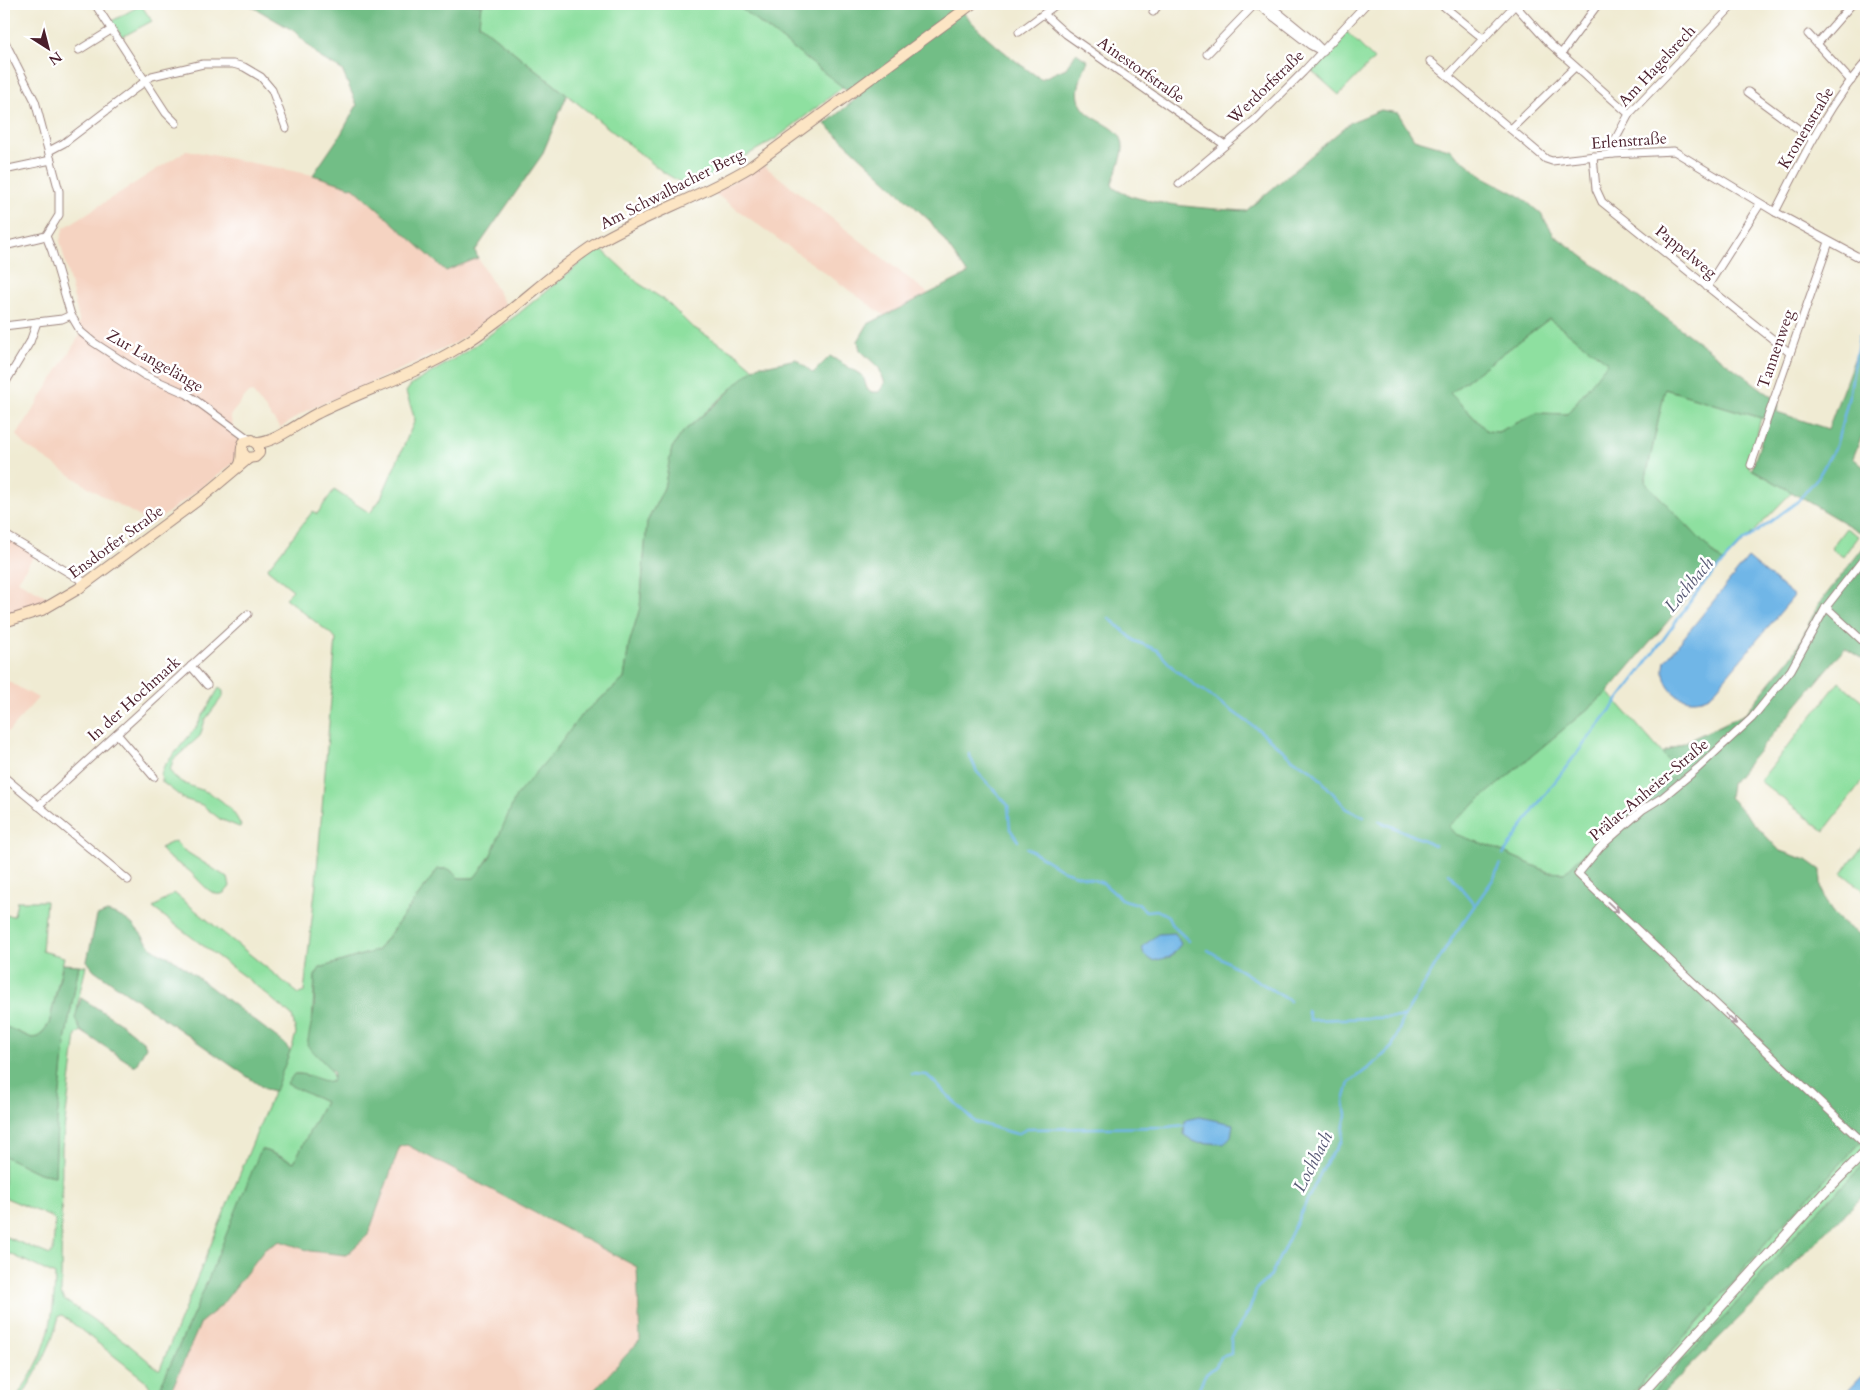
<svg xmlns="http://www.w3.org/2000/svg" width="1870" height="1400" viewBox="0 0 1870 1400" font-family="Cardo,serif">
  <rect width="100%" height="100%" fill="#fff"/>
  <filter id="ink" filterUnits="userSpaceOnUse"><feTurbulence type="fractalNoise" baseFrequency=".02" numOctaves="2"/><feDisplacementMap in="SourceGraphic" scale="10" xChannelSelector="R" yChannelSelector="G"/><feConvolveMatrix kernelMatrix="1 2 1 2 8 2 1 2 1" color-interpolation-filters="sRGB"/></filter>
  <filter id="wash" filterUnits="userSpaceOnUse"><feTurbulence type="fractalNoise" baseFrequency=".0096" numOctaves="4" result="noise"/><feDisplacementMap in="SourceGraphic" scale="20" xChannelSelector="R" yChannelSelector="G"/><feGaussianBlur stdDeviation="1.12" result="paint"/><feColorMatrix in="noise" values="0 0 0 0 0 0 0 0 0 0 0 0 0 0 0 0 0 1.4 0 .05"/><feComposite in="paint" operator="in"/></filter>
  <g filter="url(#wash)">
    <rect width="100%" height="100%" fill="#f0ebd3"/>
    <g fill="#f5d3c1">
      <path d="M187 150 313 175 354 188 445 271 478 258 507 307 455 343 415 363 304 412 280 428 252 392 247 394 230 416 238 442 234 463 153 524 99 494 26 446 17 435 80 335 77 330 79 320 60 240 64 228Z"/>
      <path d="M762 164 929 294 885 316 714 193Z"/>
      <path d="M4 536 35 554 18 581 51 599 35 607 4 616Z"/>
      <path d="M4 679 38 698 8 732 4 729Z"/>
      <path d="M407 1145 637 1267 640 1340 589 1396H169L201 1322 220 1307 265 1249 279 1241 310 1251 368 1235 400 1146Z"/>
    </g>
    <g fill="#8ee0a0" stroke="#6c8066">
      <path d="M481 4H735L843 87 777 138 690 188 663 172 479 24Z"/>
      <path d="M141 5 152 21 122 37 112 21Z"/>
      <path d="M1347 32 1374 59 1339 95 1311 70Z"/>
      <path d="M601 249 638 283 666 301 691 326 737 354 754 369 683 432 672 448 664 488 647 522 640 608 629 644 624 679 581 715 479 873 474 878H459L449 869H438L378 950 320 968 315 976 312 1025 334 1079 332 1082C319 1081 309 1073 295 1074L288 1084 325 1102 294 1162 262 1149 195 1311 156 1396H149L150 1387 146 1381 62 1315 59 1316C52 1346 38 1370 22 1396H17C46 1357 54 1324 55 1275L4 1251V1236L50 1255 53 1251 55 1220 51 1217 4 1197V1156L39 1173 55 1176 57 1120 66 1036 79 965 86 966C83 983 71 1017 81 1031L76 1035 62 1147 61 1293 63 1299 127 1343 158 1369H160L293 1044 296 1033 292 1016 254 984 153 908 174 893 299 994 304 992 316 882 336 638 285 598 293 590 267 569 313 511 317 514 334 490 370 513 380 500 415 420 406 392 411 385 467 351 518 314 589 256Z"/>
      <path d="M1549 319 1609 362 1567 414 1537 413 1498 432 1487 431 1450 393Z"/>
      <path d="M1665 389 1761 418 1749 468 1792 492 1723 563 1645 482Z"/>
      <path d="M1846 528 1858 536 1843 557 1831 548Z"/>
      <path d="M1839 682 1866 704V777L1824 831 1760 781Z"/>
      <path d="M219 688 223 691V696L205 720 200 736 173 760 170 771C179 785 193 786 207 792 222 799 235 811 241 826L239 827 220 819 202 805 184 799 162 782 161 774 164 766 195 729Z"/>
      <path d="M1608 692 1662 753 1745 714 1597 841 1564 873 1548 872 1492 847 1454 834 1447 826Z"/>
      <path d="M175 841 182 849 228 878 230 886C217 909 199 878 188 870 177 862 167 859 160 848Z"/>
      <path d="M1866 842V893L1842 873Z"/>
      <path d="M17 901H46L42 951 64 957 49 1024 39 1037 32 1038 4 1026V915L14 916Z"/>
      <path d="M1866 1137V1162L1803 1226 1727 1314 1649 1396H1629L1699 1322 1780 1227Z"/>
    </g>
    <g fill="#72be86" stroke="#5e6e58" fill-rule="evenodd">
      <path d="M248 4H481L479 24 567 95 542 155 475 251 478 258 446 271 354 188 313 175 341 134 357 105 342 70 321 58 294 31Z"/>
      <path d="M735 4H959L957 5C981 35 1010 58 1041 79L1066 68 1076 53 1088 61C1053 130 1125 112 1123 149 1122 160 1116 172 1112 183L1113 187C1133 205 1217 209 1246 211L1351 122 1381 110 1398 113 1414 139 1449 149 1482 176 1520 196 1541 214 1554 235 1778 401 1777 412 1828 429 1858 349 1866 352V425L1853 458 1866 469 1864 498 1866 524 1863 534 1752 469 1768 420 1665 389 1645 482 1723 563 1708 574 1608 692 1448 826 1455 834 1492 847 1548 872 1564 873 1597 841 1678 772 1662 753 1745 714 1795 652 1818 605 1866 544V597L1861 603 1866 608V658L1864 660 1845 648 1731 784 1729 797 1780 851 1807 860 1821 870C1818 904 1837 922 1866 938V1137L1780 1227 1699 1322 1629 1396H589L640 1340 637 1267 407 1145 400 1146 368 1235 346 1255 310 1251 280 1241 265 1249 220 1307 201 1322 169 1396H156L195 1311 261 1149 294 1162 325 1102 287 1084 294 1074C308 1073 318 1081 332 1082L334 1073 307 1045 314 1009 315 976 320 968 378 950 438 869H449L459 878H474L489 859 516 796 557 748 581 715 624 679 629 644 640 608 647 522 664 488 672 448 683 432 724 397 738 382 759 365H769L796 359 813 373 830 356 863 376 867 389 872 392H879L885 383 879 368 860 350 858 341 868 324 968 274 930 221 825 124 857 98ZM1549 319 1608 362 1567 414 1537 413 1498 432 1487 431 1450 393Z"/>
      <path d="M107 912C117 915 126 918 134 926 151 943 145 948 172 958L284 1043 290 1051 275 1091 265 1089 94 970 87 961 97 916Z"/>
      <path d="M63 964 79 965 66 1036 57 1120 55 1176 39 1173 4 1156V1026L32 1038 39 1037 49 1024Z"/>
      <path d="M81 998 119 1022 144 1042 146 1047 136 1065H133L81 1031 75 1018Z"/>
      <path d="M1866 1162V1193L1660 1396H1649L1727 1314 1803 1226Z"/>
    </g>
    <g fill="#6fb6e7" stroke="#5c6a89">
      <path d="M1748 558 1794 596 1711 695C1685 710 1658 690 1665 661Z"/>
      <path d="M1175 933 1181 944 1170 957 1153 961 1144 955 1142 947 1158 934Z"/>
      <path d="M1199 1117 1233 1124 1231 1136 1224 1144 1195 1142 1184 1135 1185 1120Z"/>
      <path d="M1866 1372V1396H1843Z"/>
    </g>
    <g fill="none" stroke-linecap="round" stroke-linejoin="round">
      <g stroke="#6fb6e7" stroke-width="2.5">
        <path d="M1109 618 1135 641 1157 650 1175 670 1199 688 1259 730 1294 760 1313 771 1347 809 1364 817"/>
        <path d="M969 754 977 772 1008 805 1010 829 1018 841"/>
        <path d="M1379 821 1435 845"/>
        <path d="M1027 848 1064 871 1103 883 1121 899 1138 904 1146 911 1157 910 1168 916 1171 924 1189 941"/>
        <path d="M1503 855 1540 801 1642 669 1700 588 1740 544 1797 502 1818 477 1836 446 1850 392 1859 337 1866 328"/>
        <path d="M1449 873 1475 905"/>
        <path d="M1208 950 1290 1001"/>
        <path d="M1307 1010 1310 1020 1404 1017"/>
        <path d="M912 1074 927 1075 975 1122 1017 1134 1027 1129 1166 1127 1185 1125"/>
        <path d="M1195 1396 1205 1375 1216 1366 1220 1357 1231 1354V1339L1249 1311 1257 1288 1270 1277 1324 1166 1341 1141 1346 1115 1344 1101 1349 1083 1376 1062 1392 1047 1404 1017 1454 935 1494 878 1500 864"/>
      </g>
    </g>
  </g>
  <g filter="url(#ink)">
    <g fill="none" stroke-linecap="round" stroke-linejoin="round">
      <defs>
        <g id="minor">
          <path d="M95 4 166 113 176 123"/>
          <path d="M1257 4 1310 45 1323 52"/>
          <path d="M1268 4 1313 41 1321 49"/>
          <path d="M1441 4 1484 39"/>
          <path d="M1514 4 1550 44 1629 114"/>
          <path d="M1153 12 1159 4"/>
          <path d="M1044 14 1066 34 1225 145"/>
          <path d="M1019 32 1057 4"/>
          <path d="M1808 34 1851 81"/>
          <path d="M4 40 35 101 59 191V215L46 236"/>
          <path d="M1817 44 1852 4"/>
          <path d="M79 50 111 30"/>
          <path d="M1207 54 1255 4"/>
          <path d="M1561 54 1598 4"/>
          <path d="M1430 61 1546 159 1552 161 1613 154 1674 151 1775 212 1866 261"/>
          <path d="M1449 75 1515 5"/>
          <path d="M1748 92 1812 139"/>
          <path d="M1511 129 1575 67"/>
          <path d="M49 151 64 143 152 76 203 64H233L244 67 261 77 272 90 286 128"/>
          <path d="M1613 154 1614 142 1629 114 1734 4"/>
          <path d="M1593 156 1596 189 1602 202 1790 353"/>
          <path d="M4 170 51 160"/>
          <path d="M1179 184 1255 120 1303 72 1366 4"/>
          <path d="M1775 212C1802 160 1827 106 1866 62"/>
          <path d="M46 236 52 251 71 315 81 332 93 342 144 375 187 394 250 440"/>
          <path d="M4 246 46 236"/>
          <path d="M1707 287 1760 204"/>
          <path d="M4 326 62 319 71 315"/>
          <path d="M4 385 30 342 37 322"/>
          <path d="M1751 465 1829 242"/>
          <path d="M4 534 86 583"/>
          <path d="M1866 556 1826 607 1791 670 1752 718 1698 768 1663 797 1642 810 1601 846 1578 874 1866 1145"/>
          <path d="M1826 607 1866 644"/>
          <path d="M191 666 207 685"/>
          <path d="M117 734 154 777"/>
          <path d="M4 777 128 880"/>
          <path d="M38 806 248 614"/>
        </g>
        <path id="tertiary" d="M1640 1396 1825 1192 1866 1151"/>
        <g id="secondary">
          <path d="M257 443C275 443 301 421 318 413 364 390 414 375 458 348 508 318 548 274 597 243 646 214 701 197 750 167L972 4"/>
          <path d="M239 466C244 458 239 450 244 442L252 440 259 446V453L255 457 247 458 242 452"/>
          <path d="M4 622 42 610 78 589 205 495 249 458"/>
        </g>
      </defs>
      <use href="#minor" stroke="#9d857f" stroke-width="9"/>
      <use href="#tertiary" stroke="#9d857f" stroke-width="11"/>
      <use href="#secondary" stroke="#9d857f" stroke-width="12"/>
      <use href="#minor" stroke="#fff" stroke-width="7"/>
      <use href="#tertiary" stroke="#fff" stroke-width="9"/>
      <use href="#secondary" stroke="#fce5c4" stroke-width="10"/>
    </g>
    <defs><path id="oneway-shaft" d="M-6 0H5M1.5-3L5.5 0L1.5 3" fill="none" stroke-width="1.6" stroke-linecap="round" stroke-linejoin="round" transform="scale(1.25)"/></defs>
    <g stroke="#ae9aa0">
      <use href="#oneway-shaft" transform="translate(1613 907) rotate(43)"/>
      <use href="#oneway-shaft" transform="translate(1731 1019) rotate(43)"/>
    </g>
  </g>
  <g text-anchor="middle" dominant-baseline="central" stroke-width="5" stroke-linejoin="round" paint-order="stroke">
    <g font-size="16" fill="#4a1f2b" stroke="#fff">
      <text transform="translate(1657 66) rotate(-47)">Am Hagelsrech</text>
      <text transform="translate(1141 70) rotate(35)">Ainestorfstraße</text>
      <text transform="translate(1266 87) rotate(-44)">Werdorfstraße</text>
      <text transform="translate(1806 128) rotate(-59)">Kronenstraße</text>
      <text transform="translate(1629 141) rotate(-4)">Erlenstraße</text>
      <text transform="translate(672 189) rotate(-27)">Am Schwalbacher Berg</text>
      <text transform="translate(1686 252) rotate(39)">Pappelweg</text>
      <text transform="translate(1776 349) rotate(-71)">Tannenweg</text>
      <text transform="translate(155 361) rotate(30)">Zur Langelänge</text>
      <text transform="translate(116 542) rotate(-36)">Ensdorfer Straße</text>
      <text transform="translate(134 699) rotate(-42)">In der Hochmark</text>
      <text transform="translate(1649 790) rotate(-40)">Prälat-Anheier-Straße</text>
    </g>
    <g font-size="18" font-style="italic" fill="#595b76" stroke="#fff">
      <text transform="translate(1689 585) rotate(-50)">Lochbach</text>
      <text transform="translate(1313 1162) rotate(-63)">Lochbach</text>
    </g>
  </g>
  <rect width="1870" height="1400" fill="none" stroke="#fff" stroke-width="20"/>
  <g transform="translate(48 48) rotate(144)" stroke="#ffffff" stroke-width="4" paint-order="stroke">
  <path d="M0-4L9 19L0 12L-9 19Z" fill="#4a1f2b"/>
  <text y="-8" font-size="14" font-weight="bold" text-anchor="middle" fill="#4a1f2b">N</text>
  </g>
</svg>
